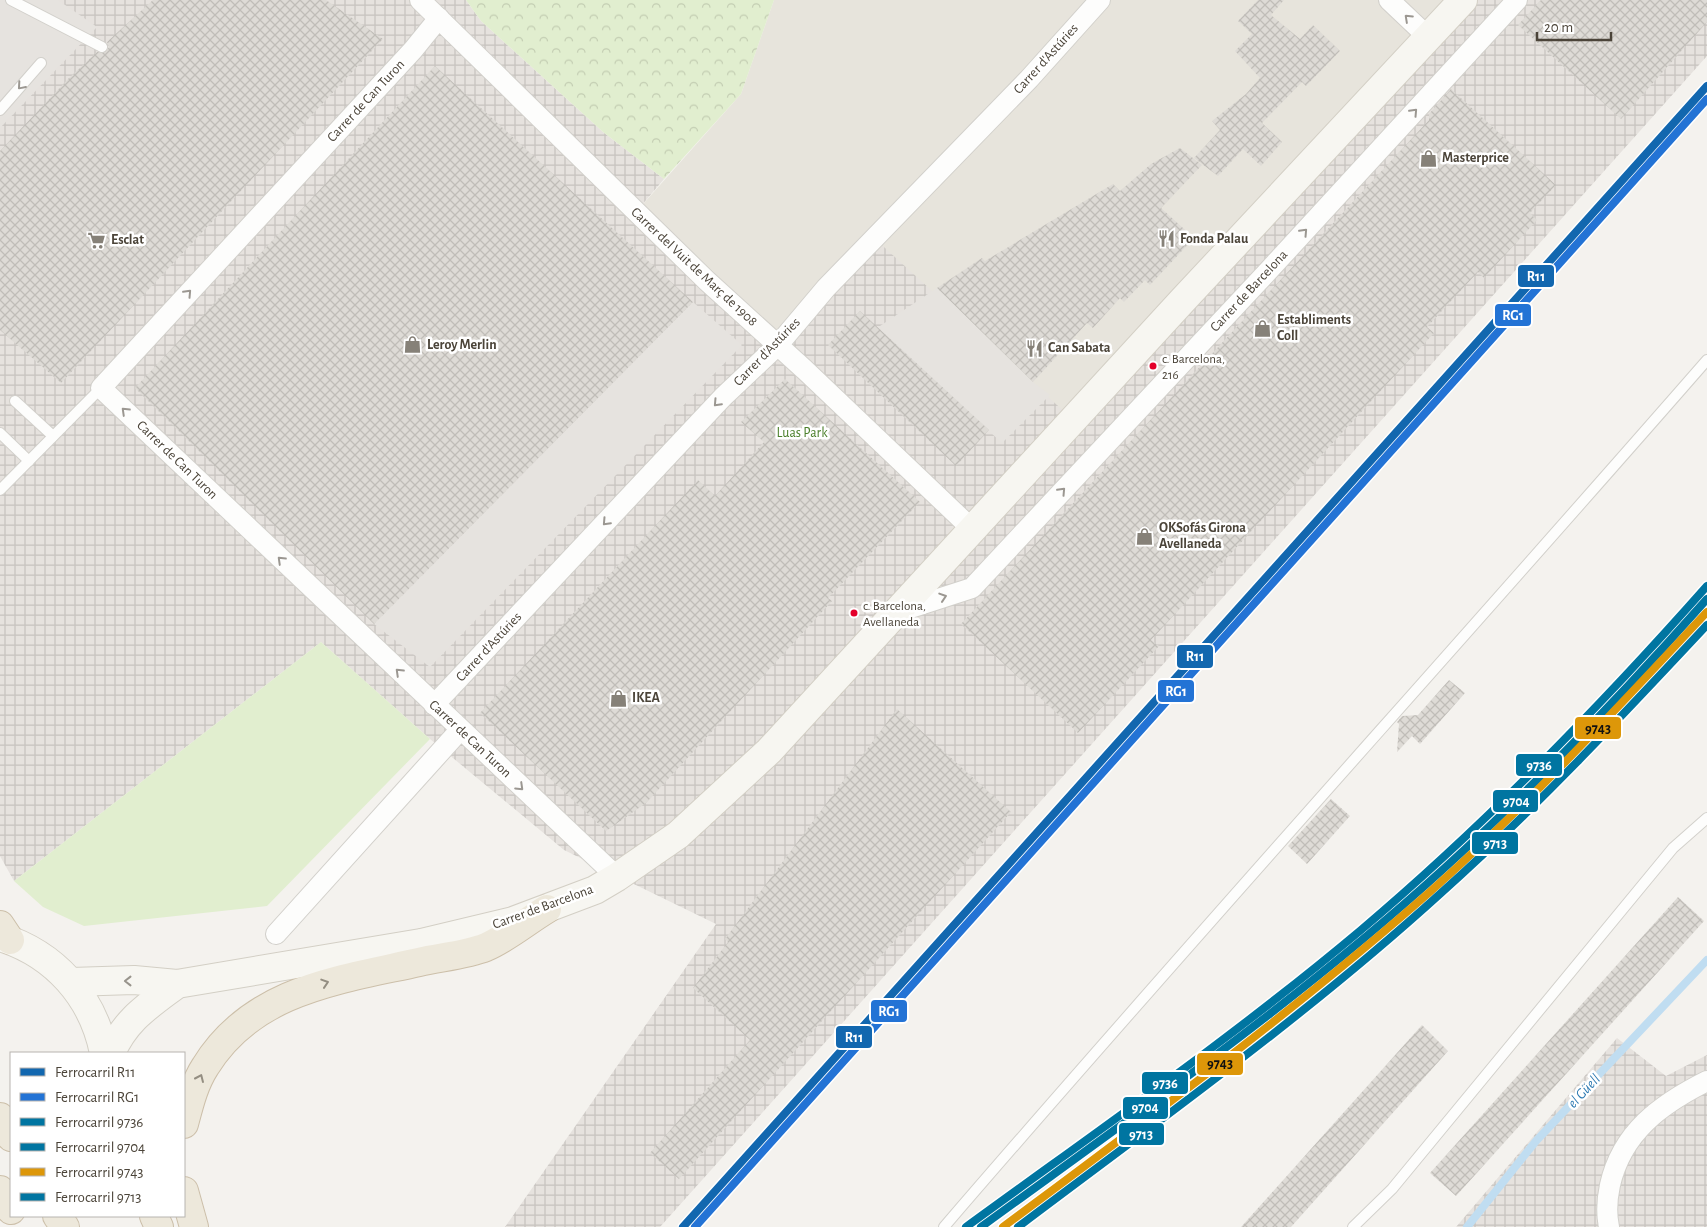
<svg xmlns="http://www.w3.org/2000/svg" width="1707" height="1227" viewBox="0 0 1707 1227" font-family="'Alegreya Sans',sans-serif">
  <defs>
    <pattern id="industrial-grid" width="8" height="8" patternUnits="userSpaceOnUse" patternTransform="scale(1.25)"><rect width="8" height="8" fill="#e6e2de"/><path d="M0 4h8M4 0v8" fill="none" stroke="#c7c3bf"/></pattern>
    <pattern id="forest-crowns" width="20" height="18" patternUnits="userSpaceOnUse" patternTransform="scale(1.25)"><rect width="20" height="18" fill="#e1eecf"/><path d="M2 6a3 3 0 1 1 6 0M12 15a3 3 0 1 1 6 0" fill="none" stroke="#c3cdb2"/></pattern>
    <pattern id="building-cross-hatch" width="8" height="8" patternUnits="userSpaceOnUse" patternTransform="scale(1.25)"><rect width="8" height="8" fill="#dedbd6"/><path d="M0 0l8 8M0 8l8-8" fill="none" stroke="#c0bdb8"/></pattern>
  </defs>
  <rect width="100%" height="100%" fill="#f4f2ee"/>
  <path fill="#e7e4dc" d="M774 0H1466L1080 426 772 342 636 212 741 94Z"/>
  <g fill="url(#industrial-grid)">
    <path d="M0 0H466L481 21 603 132 664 179 636 212 772 342 873 237 1080 426 1466 0H1707V56L660 1227H505L716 924 564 850 430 739 321 642 14 881 0 856Z"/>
    <path d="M1617 1038 1666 1076 1707 1055V1227H1456Z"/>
  </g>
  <path fill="url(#forest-crowns)" d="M466 0H774L741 94 664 179 603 132 481 21Z"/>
  <path fill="#e1eecf" d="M321 642 430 739 267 906 84 926 43 907 14 881Z"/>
  <g fill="#e6e3df">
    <path d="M0 0H58L97 27 0 128Z"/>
    <path d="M937 288 1033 382 1050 395 1002 443 877 328Z"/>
    <path d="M693 302 742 345 430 667 374 624Z"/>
  </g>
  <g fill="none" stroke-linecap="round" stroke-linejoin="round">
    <path stroke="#c0ddf1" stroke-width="8" d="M1467 1227 1536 1141 1707 960"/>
  </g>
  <g fill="url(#building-cross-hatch)">
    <path d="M153 0H326L383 39 61 383 0 330V151L69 78 97 52H106L109 47 107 42Z"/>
    <path d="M1258 0H1284L1271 15 1300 39 1313 25 1340 51 1306 86 1302 82 1262 123 1282 142 1261 166 1243 149 1218 176 1194 158 1220 130 1212 121 1246 94 1260 78 1235 51 1252 34 1238 21Z"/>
    <path d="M1541 0H1707V22L1621 119 1518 25Z"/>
    <path d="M435 66 693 302 374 624 135 388Z"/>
    <path d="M1451 89 1556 185 1530 213 1537 220 1484 278 1478 272 1427 327 1434 333 1151 640 1159 646 1078 733 961 624 1429 120V114Z"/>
    <path d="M1180 148 1202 165 1161 208 1194 238 1150 285 1145 280 1124 302 1120 298 1093 328 1087 323 1033 382 937 288 982 258 985 261 1113 184 1120 191 1151 164Z"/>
    <path d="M860 311 989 430 956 466 828 345Z"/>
    <path d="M785 379 920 502 828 598 832 601 646 803 606 831 480 713 698 480 715 496 764 442 741 422Z"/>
    <path d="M1449 680 1465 693 1420 744 1412 736 1397 752 1399 724 1397 722 1402 716 1418 715Z"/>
    <path d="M897 709 1011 812 679 1179 650 1153 750 1040 693 988 728 942 725 939Z"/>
    <path d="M1331 799 1350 816 1307 864 1288 846Z"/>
    <path d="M1678 897 1704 921 1456 1196 1430 1173Z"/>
    <path d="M1422 1025 1448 1051 1291 1227H1241Z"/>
  </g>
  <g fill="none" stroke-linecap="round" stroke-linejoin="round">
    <defs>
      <g id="lane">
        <path d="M11 0 102 47"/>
        <path d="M0 110 41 63"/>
        <path d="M15 401 53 436"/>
        <path d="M0 433 29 461"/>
        <path d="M0 490 101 388"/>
        <path d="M944 1227C1195 935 1454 650 1707 360"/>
        <path d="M1353 1227 1392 1189 1673 848 1707 818"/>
      </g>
      <g id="street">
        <path d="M420 0 707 281 805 370 972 529"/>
        <path d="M1389 0 1428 37"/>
        <path d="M439 18 413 50 101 388 617 877"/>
        <path d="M898 612 972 588 1270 269 1517 0"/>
        <path d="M434 705 723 397 778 345 826 288 1029 79 1100 0"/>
        <path d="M276 934 460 730"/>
        <path d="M1609 1227C1606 1213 1607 1199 1610 1185 1622 1132 1661 1104 1707 1081"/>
      </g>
      <g id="secondary">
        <path d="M0 937C55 954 93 997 104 1053"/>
        <path d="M71 982 134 980 177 984 421 943 513 921 595 890 617 877 678 835 769 751 1183 300 1463 0"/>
        <path d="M111 1053C126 1019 148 1006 177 984"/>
      </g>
      <g id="highway">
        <path d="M0 925 10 940"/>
        <path d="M0 1117 11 1137"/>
        <path d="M184 1124C189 1105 194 1084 205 1067 252 990 338 980 419 962 440 957 466 955 486 947 507 938 527 921 547 909"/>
        <path d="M0 1190 11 1210"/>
        <path d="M184 1191 194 1227"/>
        <path d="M57 1216 65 1227"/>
        <path d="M154 1216 159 1227"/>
      </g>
    </defs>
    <use href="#lane" stroke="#d2d0cb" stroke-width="12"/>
    <use href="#street" stroke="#d2d0cb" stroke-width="22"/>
    <use href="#secondary" stroke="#d3cfc5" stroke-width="30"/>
    <use href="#highway" stroke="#ccbfa9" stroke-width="30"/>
    <use href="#lane" stroke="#fdfdfc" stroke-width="10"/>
    <use href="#street" stroke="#fdfdfc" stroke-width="20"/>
    <use href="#secondary" stroke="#f7f6f1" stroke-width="28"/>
    <use href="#highway" stroke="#ede8db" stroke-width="28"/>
    <defs>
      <path id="rail-1" d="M683 1227 1707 86"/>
      <path id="rail-2" d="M695 1227 1707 99"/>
      <path id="rail-3" d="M966 1227C1099 1130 1235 1036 1361 930 1485 825 1599 708 1707 586"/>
      <path id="rail-4" d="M981 1227C1110 1133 1241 1041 1363 939 1487 836 1600 720 1707 599"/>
      <path id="rail-5" d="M1003 1227C1149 1118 1296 1010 1432 890 1530 803 1618 707 1707 612"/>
      <path id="rail-6" d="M1018 1227C1161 1119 1308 1014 1441 893 1535 809 1621 717 1707 625"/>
    </defs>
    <use href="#rail-1" stroke="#fff" stroke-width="11"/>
    <use href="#rail-2" stroke="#fff" stroke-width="11"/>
    <use href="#rail-3" stroke="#fff" stroke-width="11"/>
    <use href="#rail-4" stroke="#fff" stroke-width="11"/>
    <use href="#rail-5" stroke="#fff" stroke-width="11"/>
    <use href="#rail-6" stroke="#fff" stroke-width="11"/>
    <use href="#rail-1" stroke="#1267af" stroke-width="8"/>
    <use href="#rail-2" stroke="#2373d5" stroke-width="8"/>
    <use href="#rail-3" stroke="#0075a1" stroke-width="8"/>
    <use href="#rail-4" stroke="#0075a1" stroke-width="8"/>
    <use href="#rail-5" stroke="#dd9709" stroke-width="8"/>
    <use href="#rail-6" stroke="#0075a1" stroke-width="8"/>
  </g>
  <defs><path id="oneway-chevron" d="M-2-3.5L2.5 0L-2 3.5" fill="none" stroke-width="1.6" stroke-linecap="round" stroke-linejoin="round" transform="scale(1.25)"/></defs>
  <g stroke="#9b9791">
    <use href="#oneway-chevron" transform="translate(1408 18) rotate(-137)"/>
    <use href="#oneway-chevron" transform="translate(21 86) rotate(131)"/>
    <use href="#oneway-chevron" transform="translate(1414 112) rotate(-47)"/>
    <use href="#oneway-chevron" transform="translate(1304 232) rotate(-47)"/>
    <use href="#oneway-chevron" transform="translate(188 293) rotate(-47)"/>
    <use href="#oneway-chevron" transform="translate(717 403) rotate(133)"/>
    <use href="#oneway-chevron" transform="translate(125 411) rotate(-136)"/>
    <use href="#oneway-chevron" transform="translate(1062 491) rotate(-47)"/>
    <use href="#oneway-chevron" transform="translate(606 522) rotate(133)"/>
    <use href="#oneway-chevron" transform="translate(281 560) rotate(-136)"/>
    <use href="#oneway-chevron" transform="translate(943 597) rotate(-18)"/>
    <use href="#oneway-chevron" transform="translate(399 672) rotate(-136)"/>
    <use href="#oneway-chevron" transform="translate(520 787) rotate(44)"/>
  </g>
  <use stroke="#98948c" href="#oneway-chevron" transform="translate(128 981) rotate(180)"/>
  <g stroke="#948e82">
    <use href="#oneway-chevron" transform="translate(325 983) rotate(-18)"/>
    <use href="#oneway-chevron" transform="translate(200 1078) rotate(-66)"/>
  </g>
  <defs>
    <symbol id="shop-bare" viewBox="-9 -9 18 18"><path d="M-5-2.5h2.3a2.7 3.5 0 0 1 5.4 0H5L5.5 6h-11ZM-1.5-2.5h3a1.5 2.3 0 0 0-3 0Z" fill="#868178" stroke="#fff" stroke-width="2.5" paint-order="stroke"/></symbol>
    <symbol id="restaurant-bare" viewBox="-9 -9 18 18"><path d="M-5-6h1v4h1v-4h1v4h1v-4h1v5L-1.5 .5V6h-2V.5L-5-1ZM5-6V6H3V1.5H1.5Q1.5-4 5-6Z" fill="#868178" stroke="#fff" stroke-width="2.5" paint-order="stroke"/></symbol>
    <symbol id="supermarket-bare" viewBox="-9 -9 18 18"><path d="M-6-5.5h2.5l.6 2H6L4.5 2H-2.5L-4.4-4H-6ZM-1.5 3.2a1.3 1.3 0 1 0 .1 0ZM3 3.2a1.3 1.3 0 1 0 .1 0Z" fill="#868178" stroke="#fff" stroke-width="2.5" paint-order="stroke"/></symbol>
  </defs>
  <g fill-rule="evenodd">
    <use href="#shop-bare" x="1416" y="146" width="25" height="25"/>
    <use href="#restaurant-bare" x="1154" y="226" width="25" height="25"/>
    <use href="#supermarket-bare" x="84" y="228" width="25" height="25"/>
    <use href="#shop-bare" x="1250" y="316" width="25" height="25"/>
    <use href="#shop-bare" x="400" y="332" width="25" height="25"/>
    <use href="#restaurant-bare" x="1022" y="336" width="25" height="25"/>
    <use href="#shop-bare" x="1132" y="524" width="25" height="25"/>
    <use href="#shop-bare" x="606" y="686" width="25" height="25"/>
  </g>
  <g fill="#e4002b" stroke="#fff" stroke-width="2">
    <circle cx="1153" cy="366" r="4.5"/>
    <circle cx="854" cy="613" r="4.5"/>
  </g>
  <g text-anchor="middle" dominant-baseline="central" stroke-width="5" stroke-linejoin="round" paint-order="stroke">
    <g font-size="13" fill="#4b4439" stroke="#fff" text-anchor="start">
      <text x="1162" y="359">c. Barcelona,<tspan x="1162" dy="16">216</tspan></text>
      <text x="863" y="606">c. Barcelona,<tspan x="863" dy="16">Avellaneda</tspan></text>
    </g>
    <g font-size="14" fill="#4b4439" stroke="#fff">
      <text transform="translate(1046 59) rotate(-48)">Carrer d'Astúries</text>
      <text transform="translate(366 101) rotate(-47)">Carrer de Can Turon</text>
      <text transform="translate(694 267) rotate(43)">Carrer del Vuit de Març de 1908</text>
      <text transform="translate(1249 291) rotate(-47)">Carrer de Barcelona</text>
      <text transform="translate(767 352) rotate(-46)">Carrer d'Astúries</text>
      <text transform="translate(177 460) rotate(44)">Carrer de Can Turon</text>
      <text transform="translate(489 647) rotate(-47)">Carrer d'Astúries</text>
      <text transform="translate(470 739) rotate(43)">Carrer de Can Turon</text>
      <text transform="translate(543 907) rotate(-20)">Carrer de Barcelona</text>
    </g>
    <g font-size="14" font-weight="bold" fill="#4b4439" stroke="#fff" text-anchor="start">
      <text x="1442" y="158">Masterprice</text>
      <text x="1180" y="239">Fonda Palau</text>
      <text x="111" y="240">Esclat</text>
      <text x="1277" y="320">Establiments<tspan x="1277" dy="16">Coll</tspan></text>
      <text x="427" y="345">Leroy Merlin</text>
      <text x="1048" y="348">Can Sabata</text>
      <text x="1159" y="528">OKSofás Girona<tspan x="1159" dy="16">Avellaneda</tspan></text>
      <text x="632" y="698">IKEA</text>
    </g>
    <g font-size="14" fill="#4a7f2a" stroke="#fff">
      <text x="802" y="433">Luas Park</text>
    </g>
    <g font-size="15" font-style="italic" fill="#2e7ab2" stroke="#fff">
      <text transform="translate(1584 1091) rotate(-47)">el Güell</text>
    </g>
  </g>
  <g stroke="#fff" stroke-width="2">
    <rect x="1517" y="264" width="38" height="24" rx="5" fill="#1267af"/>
    <rect x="1494" y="303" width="38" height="24" rx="5" fill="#2373d5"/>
    <rect x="1176" y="644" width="38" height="25" rx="5" fill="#1267af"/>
    <rect x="1157" y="679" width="38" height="24" rx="5" fill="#2373d5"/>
    <rect x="1574" y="716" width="48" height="24" rx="5" fill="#dd9709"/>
    <rect x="1515" y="753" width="48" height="24" rx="5" fill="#0075a1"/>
    <rect x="1492" y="789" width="47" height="24" rx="5" fill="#0075a1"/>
    <rect x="1471" y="831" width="48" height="24" rx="5" fill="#0075a1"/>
    <rect x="870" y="999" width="38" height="24" rx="5" fill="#2373d5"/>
    <rect x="835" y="1025" width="38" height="24" rx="5" fill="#1267af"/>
    <rect x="1196" y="1052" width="48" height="24" rx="5" fill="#dd9709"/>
    <rect x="1141" y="1071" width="48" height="24" rx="5" fill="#0075a1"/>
    <rect x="1122" y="1096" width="47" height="24" rx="5" fill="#0075a1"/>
    <rect x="1118" y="1122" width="47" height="24" rx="5" fill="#0075a1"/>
  </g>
  <g font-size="14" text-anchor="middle" font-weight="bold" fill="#fff">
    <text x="1536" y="281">R11</text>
    <text x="1513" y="320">RG1</text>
    <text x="1195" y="661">R11</text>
    <text x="1176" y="696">RG1</text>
    <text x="1539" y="770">9736</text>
    <text x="1516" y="806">9704</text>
    <text x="1495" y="848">9713</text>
    <text x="889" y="1016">RG1</text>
    <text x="854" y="1042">R11</text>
    <text x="1165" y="1088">9736</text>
    <text x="1145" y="1112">9704</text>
    <text x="1141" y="1139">9713</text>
  </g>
  <g font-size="14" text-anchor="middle" font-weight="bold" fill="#111">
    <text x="1598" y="733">9743</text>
    <text x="1220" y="1068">9743</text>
  </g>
  <rect x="10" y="1052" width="175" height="165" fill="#ffffff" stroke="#b7b4b0"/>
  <rect x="20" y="1068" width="25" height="8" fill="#1267af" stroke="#b7b4b0"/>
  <text x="55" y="1077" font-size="15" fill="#4b4439">Ferrocarril R11</text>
  <rect x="20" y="1093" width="25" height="8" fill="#2373d5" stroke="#b7b4b0"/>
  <text x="55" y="1102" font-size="15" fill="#4b4439">Ferrocarril RG1</text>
  <rect x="20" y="1118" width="25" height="8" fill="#0075a1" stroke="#b7b4b0"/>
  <text x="55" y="1127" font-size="15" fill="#4b4439">Ferrocarril 9736</text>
  <rect x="20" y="1143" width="25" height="8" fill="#0075a1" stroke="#b7b4b0"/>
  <text x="55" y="1152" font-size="15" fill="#4b4439">Ferrocarril 9704</text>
  <rect x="20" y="1168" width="25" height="8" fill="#dd9709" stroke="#b7b4b0"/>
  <text x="55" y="1177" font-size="15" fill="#4b4439">Ferrocarril 9743</text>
  <rect x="20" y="1193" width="25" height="8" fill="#0075a1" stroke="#b7b4b0"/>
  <text x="55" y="1202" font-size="15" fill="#4b4439">Ferrocarril 9713</text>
  <path d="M1537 32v8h74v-8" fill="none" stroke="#4b4439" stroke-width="2.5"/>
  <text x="1544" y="32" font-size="15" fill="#4b4439" stroke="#ffffff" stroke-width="4" paint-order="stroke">20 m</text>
</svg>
